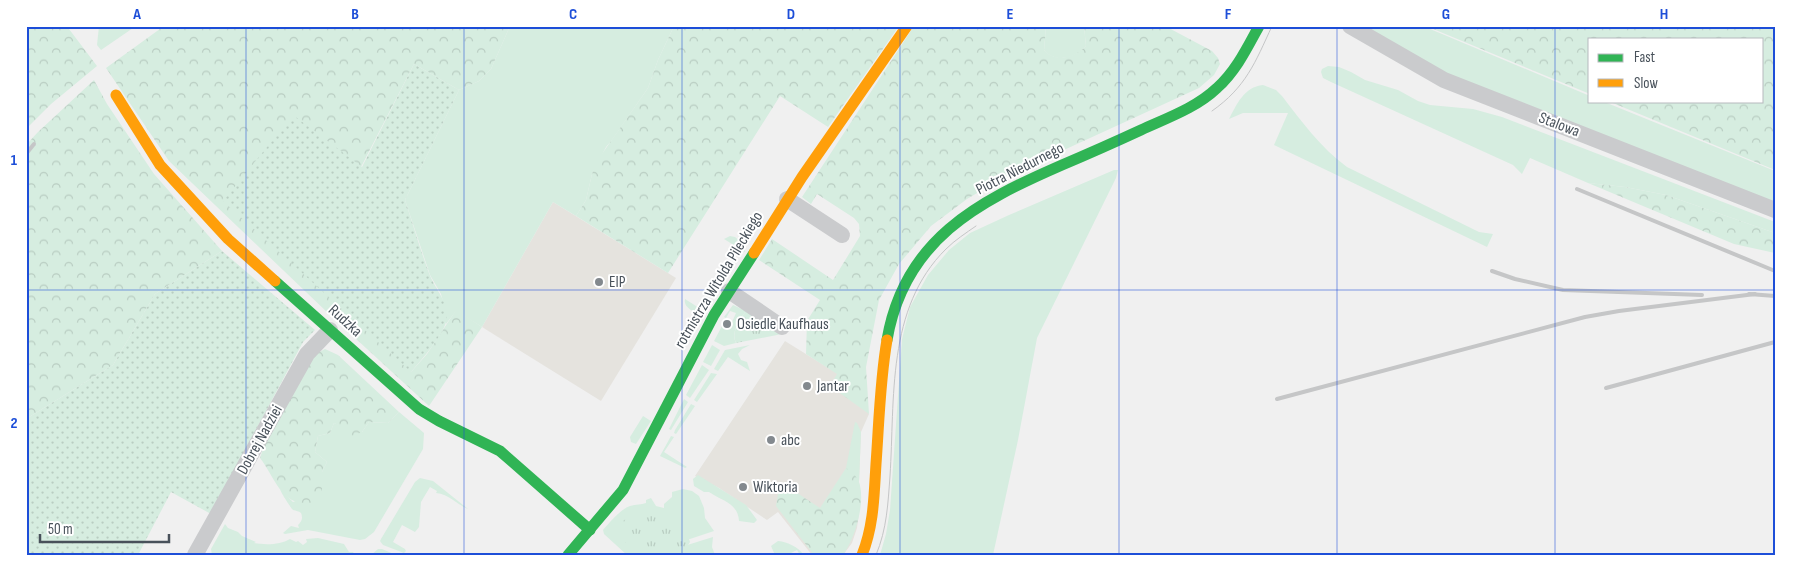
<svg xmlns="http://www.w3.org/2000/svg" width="1801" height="581" viewBox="0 0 1801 581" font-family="'Sofia Sans Condensed',sans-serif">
  <defs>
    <pattern id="forest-crowns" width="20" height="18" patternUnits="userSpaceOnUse" patternTransform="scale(1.25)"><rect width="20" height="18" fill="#d6ede0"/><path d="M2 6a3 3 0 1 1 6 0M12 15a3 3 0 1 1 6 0" fill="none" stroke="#b9cdc2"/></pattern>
    <pattern id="park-tufts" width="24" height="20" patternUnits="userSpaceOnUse" patternTransform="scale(1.25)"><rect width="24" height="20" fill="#d6ede0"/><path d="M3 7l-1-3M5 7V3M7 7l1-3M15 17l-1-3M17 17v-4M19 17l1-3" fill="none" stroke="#b9cdc2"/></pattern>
    <pattern id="garden-dots" width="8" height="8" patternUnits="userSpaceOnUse" patternTransform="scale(1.25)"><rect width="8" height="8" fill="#d6ede0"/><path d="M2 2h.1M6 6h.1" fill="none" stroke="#b9cdc2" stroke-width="1.8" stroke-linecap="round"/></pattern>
  </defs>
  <rect width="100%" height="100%" fill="#f0f0f0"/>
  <g fill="#e5e3de">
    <path d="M553 202 676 278 601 401 482 327Z"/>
    <path d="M785 341 838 374 869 414 861 432 859 482 861 498 857 528 852 543 843 555H812L778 512 767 520 719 488 695 476Z"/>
  </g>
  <g fill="#d6ede0">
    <path d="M99 26H136L101 50 97 45Z"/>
    <path d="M510 26H674L658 60 648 88 612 140 606 147 592 174 586 200 576 216 553 202 482 327 456 311 446 324V313L441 294 430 275 405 200 459 90 479 81 491 69Z"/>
    <path d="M1046 26H1084L1086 46C1076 58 1055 64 1044 50Z"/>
    <path d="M1364 26H1423L1590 96V101H1602L1775 171V203L1457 79Z"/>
    <path d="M1328 66 1339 67 1351 72 1365 80 1398 90 1418 101 1430 105 1473 109 1502 117 1775 222V233L1666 195 1625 187 1588 183 1530 158 1522 174 1513 165 1331 82 1323 78 1321 72 1322 69Z"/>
    <path d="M1263 85 1276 90 1282 96C1302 122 1320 147 1347 167L1479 232 1493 234 1487 247 1274 145 1288 113H1243L1229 119C1237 104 1244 87 1263 85Z"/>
    <path d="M1114 170H1118L1116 178 1037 338 1018 440 993 555H880L886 534 890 510 902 339 910 307 928 275 949 250 970 233 1009 215Z"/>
    <path d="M730 236 735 237 745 245V252L724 239Z"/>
    <path d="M685 299 707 313 702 316C695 312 683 308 685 299Z"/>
    <path d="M733 305 746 311C739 320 731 332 736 343L724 346 714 341 722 326 729 329 736 313 730 311 726 318 724 317Z"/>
    <path d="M712 345 720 350 711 366 703 362Z"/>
    <path d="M750 345 742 349 738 354 741 360 747 362 750 371 728 357 718 371 714 369 725 350Z"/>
    <path d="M702 365 709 370 690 398 686 395Z"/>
    <path d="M711 373 717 374 697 402 694 400Z"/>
    <path d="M684 399 688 402 671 430 669 429Z"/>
    <path d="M691 404 695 406 676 434 674 433 675 430Z"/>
    <path d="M399 412 424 433 423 449 374 532 365 539 360 540 308 530 285 534 283 533 291 526 299 528 298 525C302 521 303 518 301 513 299 511 296 511 293 510 291 508 281 493 280 489L293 502 322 491V472L327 462 315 452 318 436 330 433 334 423 362 432 369 422 388 423Z"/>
    <path d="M643 416 651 421 636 444 631 442 630 437Z"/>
    <path d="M855 422 857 423 861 432 859 482 846 468Z"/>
    <path d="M671 436 674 437 664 452 687 467 685 468 660 456Z"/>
    <path d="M698 475 746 505 757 520 754 523 739 521C738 503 722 501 709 492H704L694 486 693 479Z"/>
    <path d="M420 478 433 481 468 509C456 504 449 494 436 493L437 491 430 487 421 502 419 527 415 532 402 525 393 542 405 549 406 551 404 553 383 545 380 541 381 539 415 482Z"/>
    <path d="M683 489 692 491 699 496 704 508 705 518 714 531 690 539 683 538 649 555H627L604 534 603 530C610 522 621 509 630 506 636 504 641 505 646 503V500L651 498 656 506 664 508V504L672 497V492Z"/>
    <path d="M225 524 228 528 238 532 242 536 256 542 254 543C265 545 280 545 290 539L296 542 298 541 303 545 307 542 306 539 318 538 344 544 349 552H353L355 555H212L211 549Z"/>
    <path d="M713 537 712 547 715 555H674L684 546Z"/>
    <path d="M778 541C788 542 798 547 804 555H800L797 550 787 555H775L771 546Z"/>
    <path d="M378 549H382L396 555H371Z"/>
  </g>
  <g fill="url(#forest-crowns)">
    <path d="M26 26H65L69 29 97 66 51 104 26 129Z"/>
    <path d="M164 26H510L491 69 479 81 459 90 414 64 361 167 411 372 427 354 456 310 482 327 429 406 329 314 169 161 106 68Z"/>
    <path d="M674 26H899L828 127 780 96 668 273 576 216 586 200 592 174 597 161 648 88 658 60Z"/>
    <path d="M914 26H1046L1044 50C1055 63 1075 58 1086 46L1084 26H1165L1212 51 1218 58 1220 64 1214 75 1199 88 1001 179 967 199 931 226 899 264 879 300 866 367 869 414 830 386 837 374 806 354 807 321 820 300 759 260 772 239 833 280 860 236 859 224 854 218 817 194 811 204 802 197Z"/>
    <path d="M1426 26H1771L1775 28V170L1608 101H1762V39H1590V94Z"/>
    <path d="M94 80 107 104 154 174 222 251 155 294 113 365 26 419V145L38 132Z"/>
    <path d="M1588 183 1625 187 1666 195 1775 233V253L1734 244Z"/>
    <path d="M325 349 338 355 399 412 388 423 369 422 362 432 350 437 343 427 334 423 330 433 318 436 315 452 327 462 322 472V491L312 504C281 506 276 479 260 458L265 443 314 355Z"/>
    <path d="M846 468C851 471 857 476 859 482 866 503 855 538 843 555H814L776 506 778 494 785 485 820 508Z"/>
  </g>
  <g fill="url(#park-tufts)">
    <path d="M746 311 782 334 736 343C731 332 739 320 746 311Z"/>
    <path d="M638 510 671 517 686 530 690 542 682 555H645L620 539 619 524Z"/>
  </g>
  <g fill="url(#garden-dots)">
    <path d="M414 64 459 90 405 200C413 224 420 249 429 273 435 290 450 302 446 322 443 335 420 362 411 372L223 201 293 115 362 167Z"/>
    <path d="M222 251 315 330 303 342 211 514 171 492 138 555H26V419L113 365 155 294Z"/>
  </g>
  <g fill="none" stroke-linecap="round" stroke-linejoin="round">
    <g stroke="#cacbcd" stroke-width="16">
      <path d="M1350 26 1444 80 1775 210"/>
      <path d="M787 199 842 235"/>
      <path d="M729 291 782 327"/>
      <path d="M195 555 307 354 330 330"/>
    </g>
    <g stroke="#30b455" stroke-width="11">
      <path d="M275 281 419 409 439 421 500 451 590 530"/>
      <path d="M887 340C904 240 977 202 1062 165 1088 154 1115 142 1141 130 1167 118 1196 108 1217 88 1236 71 1247 48 1259 26"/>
      <path d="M568 555 623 490 714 315 754 253"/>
    </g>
    <g stroke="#ff9f0a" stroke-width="11">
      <path d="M116 95 160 165 228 239 275 281"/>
      <path d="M754 253 802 177 907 26"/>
      <path d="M862 555C874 525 874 495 876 464 879 423 880 380 887 340"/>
    </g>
    <g stroke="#c5c6c7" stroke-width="1">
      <path d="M1212 111C1246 87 1255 63 1272 26"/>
      <path d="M876 555C887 529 888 503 890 476 895 399 886 308 946 249 955 240 966 233 976 226"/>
    </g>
    <g stroke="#c5c6c7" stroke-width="4">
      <path d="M26 154 34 144"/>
      <path d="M1577 189 1775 271"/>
      <path d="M1492 271 1515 279 1563 290 1702 295"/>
      <path d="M1749 294 1775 296"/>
      <path d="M1606 388 1775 342"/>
      <path d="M1277 399 1585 317 1619 311 1755 294"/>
    </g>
  </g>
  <path fill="none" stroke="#1d4ed8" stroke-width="1" stroke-opacity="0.55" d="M246 26V555M464 26V555M682 26V555M900 26V555M1119 26V555M1337 26V555M1555 26V555M26 290H1775"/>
  <g fill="#83898e" stroke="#fff" stroke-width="2">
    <circle cx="599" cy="282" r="5"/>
    <circle cx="727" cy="324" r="5"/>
    <circle cx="807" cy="386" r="5"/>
    <circle cx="771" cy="440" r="5"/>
    <circle cx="743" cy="487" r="5"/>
  </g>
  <g text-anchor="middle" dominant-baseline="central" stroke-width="4" stroke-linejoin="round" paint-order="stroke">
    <g font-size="16" fill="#48515a" stroke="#fff">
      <text transform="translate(1559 125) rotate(21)">Stalowa</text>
      <text transform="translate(1020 169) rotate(-27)">Piotra Niedurnego</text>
      <text transform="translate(719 280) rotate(-59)">rotmistrza Witolda Pileckiego</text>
      <text transform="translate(345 321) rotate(42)">Rudzka</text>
      <text transform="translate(260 440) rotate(-61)">Dobrej Nadziei</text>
    </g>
    <g font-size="16" fill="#48515a" stroke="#fff" text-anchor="start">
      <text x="609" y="282">EIP</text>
      <text x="737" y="324">Osiedle Kaufhaus</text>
      <text x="817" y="386">Jantar</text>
      <text x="781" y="440">abc</text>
      <text x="753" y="487">Wiktoria</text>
    </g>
  </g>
  <rect width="1801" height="581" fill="none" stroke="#ffffff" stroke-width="55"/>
  <rect x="1588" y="38" width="175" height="65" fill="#ffffff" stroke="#b6b9bd"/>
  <rect x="1598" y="54" width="25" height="8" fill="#30b455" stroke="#b6b9bd"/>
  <text x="1634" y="62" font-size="15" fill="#48515a">Fast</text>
  <rect x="1598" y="79" width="25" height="8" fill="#ff9f0a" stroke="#b6b9bd"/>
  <text x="1634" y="88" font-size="15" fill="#48515a">Slow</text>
  <path d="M40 534v8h129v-8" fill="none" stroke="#48515a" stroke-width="2.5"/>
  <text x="48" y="534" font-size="15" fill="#48515a" stroke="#ffffff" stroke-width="4" paint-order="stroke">50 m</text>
  <rect x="28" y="28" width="1746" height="526" fill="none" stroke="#1d4ed8" stroke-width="2"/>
  <g font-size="16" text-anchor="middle" font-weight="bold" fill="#1d4ed8">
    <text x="137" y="19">A</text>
    <text x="355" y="19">B</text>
    <text x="573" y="19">C</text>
    <text x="791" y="19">D</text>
    <text x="1010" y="19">E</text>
    <text x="1228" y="19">F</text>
    <text x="1446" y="19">G</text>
    <text x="1664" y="19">H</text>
    <text x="14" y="165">1</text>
    <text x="14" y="428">2</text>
  </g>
</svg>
